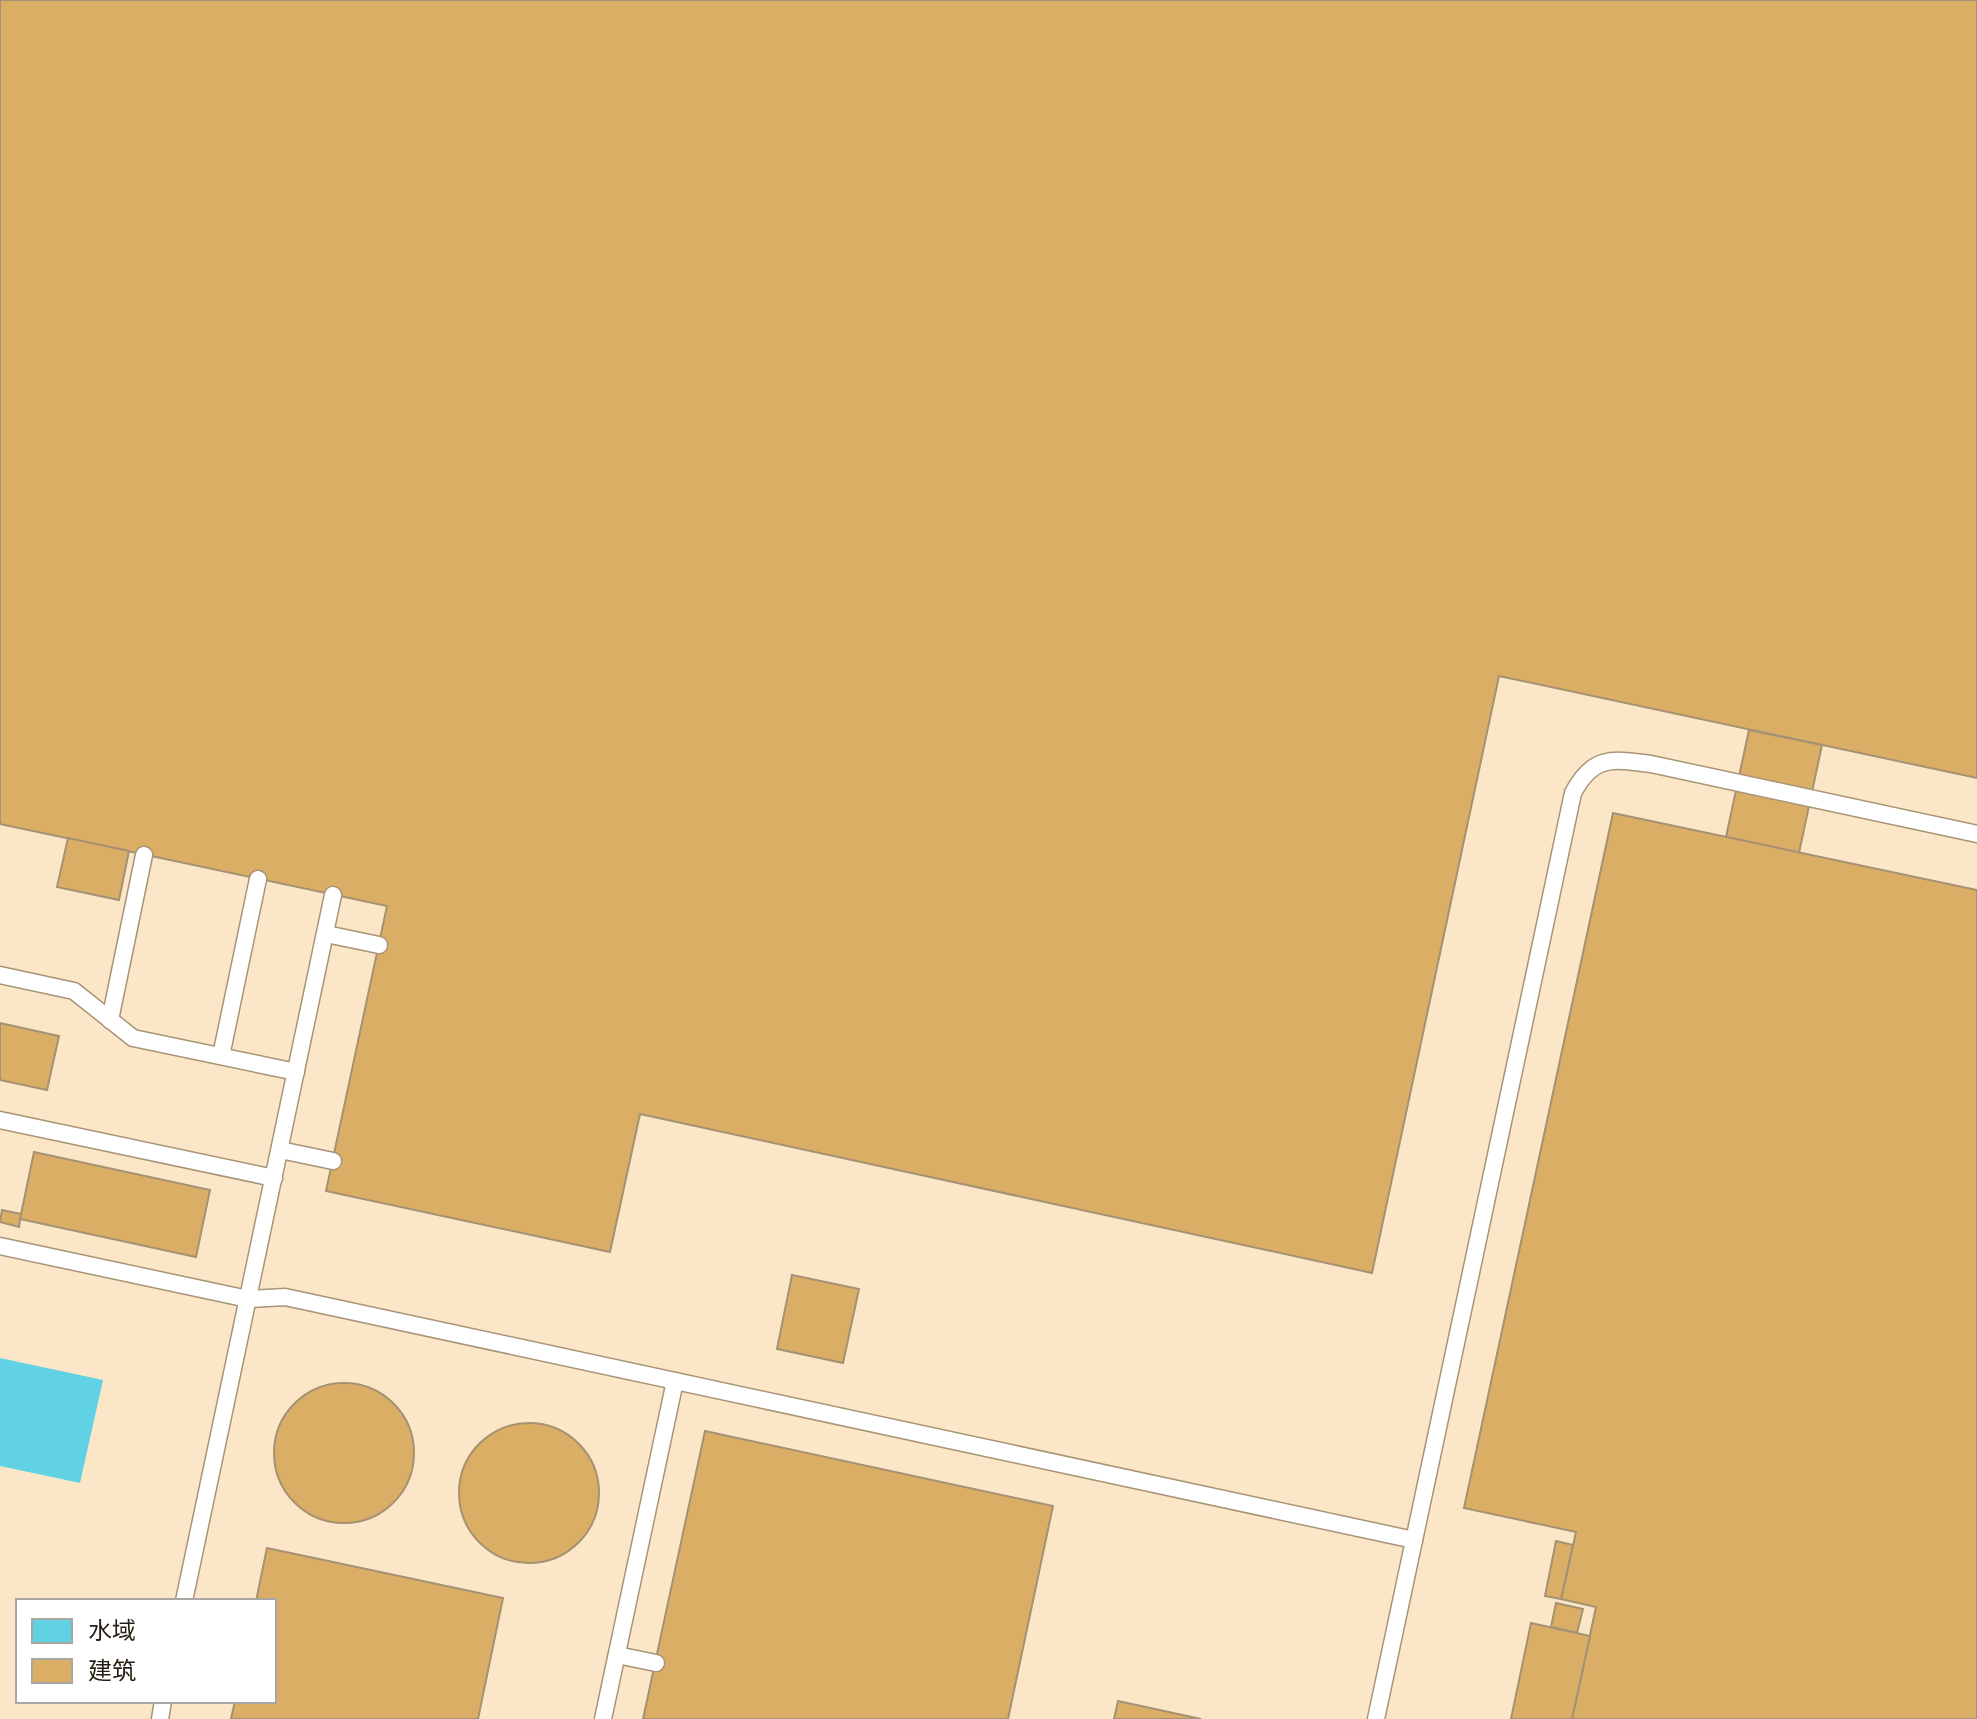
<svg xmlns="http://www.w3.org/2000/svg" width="1977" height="1719" viewBox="0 0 1977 1719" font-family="Lora,'Noto Sans SC',serif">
  <rect width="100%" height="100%" fill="#fdf0dd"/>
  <path fill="#fbe7c7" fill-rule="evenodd" d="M0 0H1977V1719H0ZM18 1601H274V1701H18Z"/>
  <path fill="#60d2e3" d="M0 1358 103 1380 80 1483 0 1466Z"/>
  <g fill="#dbae65" stroke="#a59173" stroke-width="2">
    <path d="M0 0H1977V778L1499 676 1372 1273 640 1114 610 1252 326 1191 387 906 0 824Z"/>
    <path d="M1749 730 1822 745 1799 853 1726 837Z"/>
    <path d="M1613 813 1977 890V1719H1572L1596 1607 1561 1599 1576 1532 1464 1508Z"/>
    <path d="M68 838 129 851 119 900 57 887Z"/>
    <path d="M0 1023 59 1036 47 1090 0 1080Z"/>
    <path d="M34 1152 210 1190 196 1257 20 1219Z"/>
    <path d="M2 1210 21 1214 19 1227 0 1222Z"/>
    <path d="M792 1275 859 1289 843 1363 777 1349Z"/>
    <circle cx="344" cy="1453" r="70"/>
    <circle cx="529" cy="1493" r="70"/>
    <path d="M705 1431 1053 1506 1008 1719H643Z"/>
    <path d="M1556 1541 1573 1545 1561 1599 1545 1596Z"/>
    <path d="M267 1548 503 1598 478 1719H231L235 1701H274V1601H256Z"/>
    <path d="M1556 1603 1583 1609 1577 1633 1551 1627Z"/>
    <path d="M1531 1623 1590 1636 1572 1719H1511Z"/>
    <path d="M1118 1701 1201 1719H1114Z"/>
  </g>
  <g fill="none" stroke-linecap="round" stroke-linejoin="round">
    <defs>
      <g id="service">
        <path d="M326 934 379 945"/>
        <path d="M0 975 74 991 133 1038 296 1072"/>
        <path d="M110 1020 144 855"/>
        <path d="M221 1056 258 879"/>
        <path d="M0 1120 274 1178"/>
        <path d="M280 1150 333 1161"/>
        <path d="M0 1246 248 1299 285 1297 1414 1540"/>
        <path d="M184 1601 333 895"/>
        <path d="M617 1655 656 1663"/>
        <path d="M160 1719 163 1701"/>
        <path d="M603 1719 675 1381"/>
        <path d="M1376 1719 1573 793C1593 755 1612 759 1651 764L1977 834"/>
      </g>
    </defs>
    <use href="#service" stroke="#a89476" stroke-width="19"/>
    <use href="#service" stroke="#fff" stroke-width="16"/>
  </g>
  <rect x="16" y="1599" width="260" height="104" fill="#ffffff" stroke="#a9a5a1" stroke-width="2"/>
  <rect x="32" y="1619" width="40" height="24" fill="#60d2e3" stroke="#a9a5a1" stroke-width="2"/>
  <text x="88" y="1639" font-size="24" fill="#271f13">水域</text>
  <rect x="32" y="1659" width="40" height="24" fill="#dbae65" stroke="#a9a5a1" stroke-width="2"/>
  <text x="88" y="1679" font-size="24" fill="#271f13">建筑</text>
</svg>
